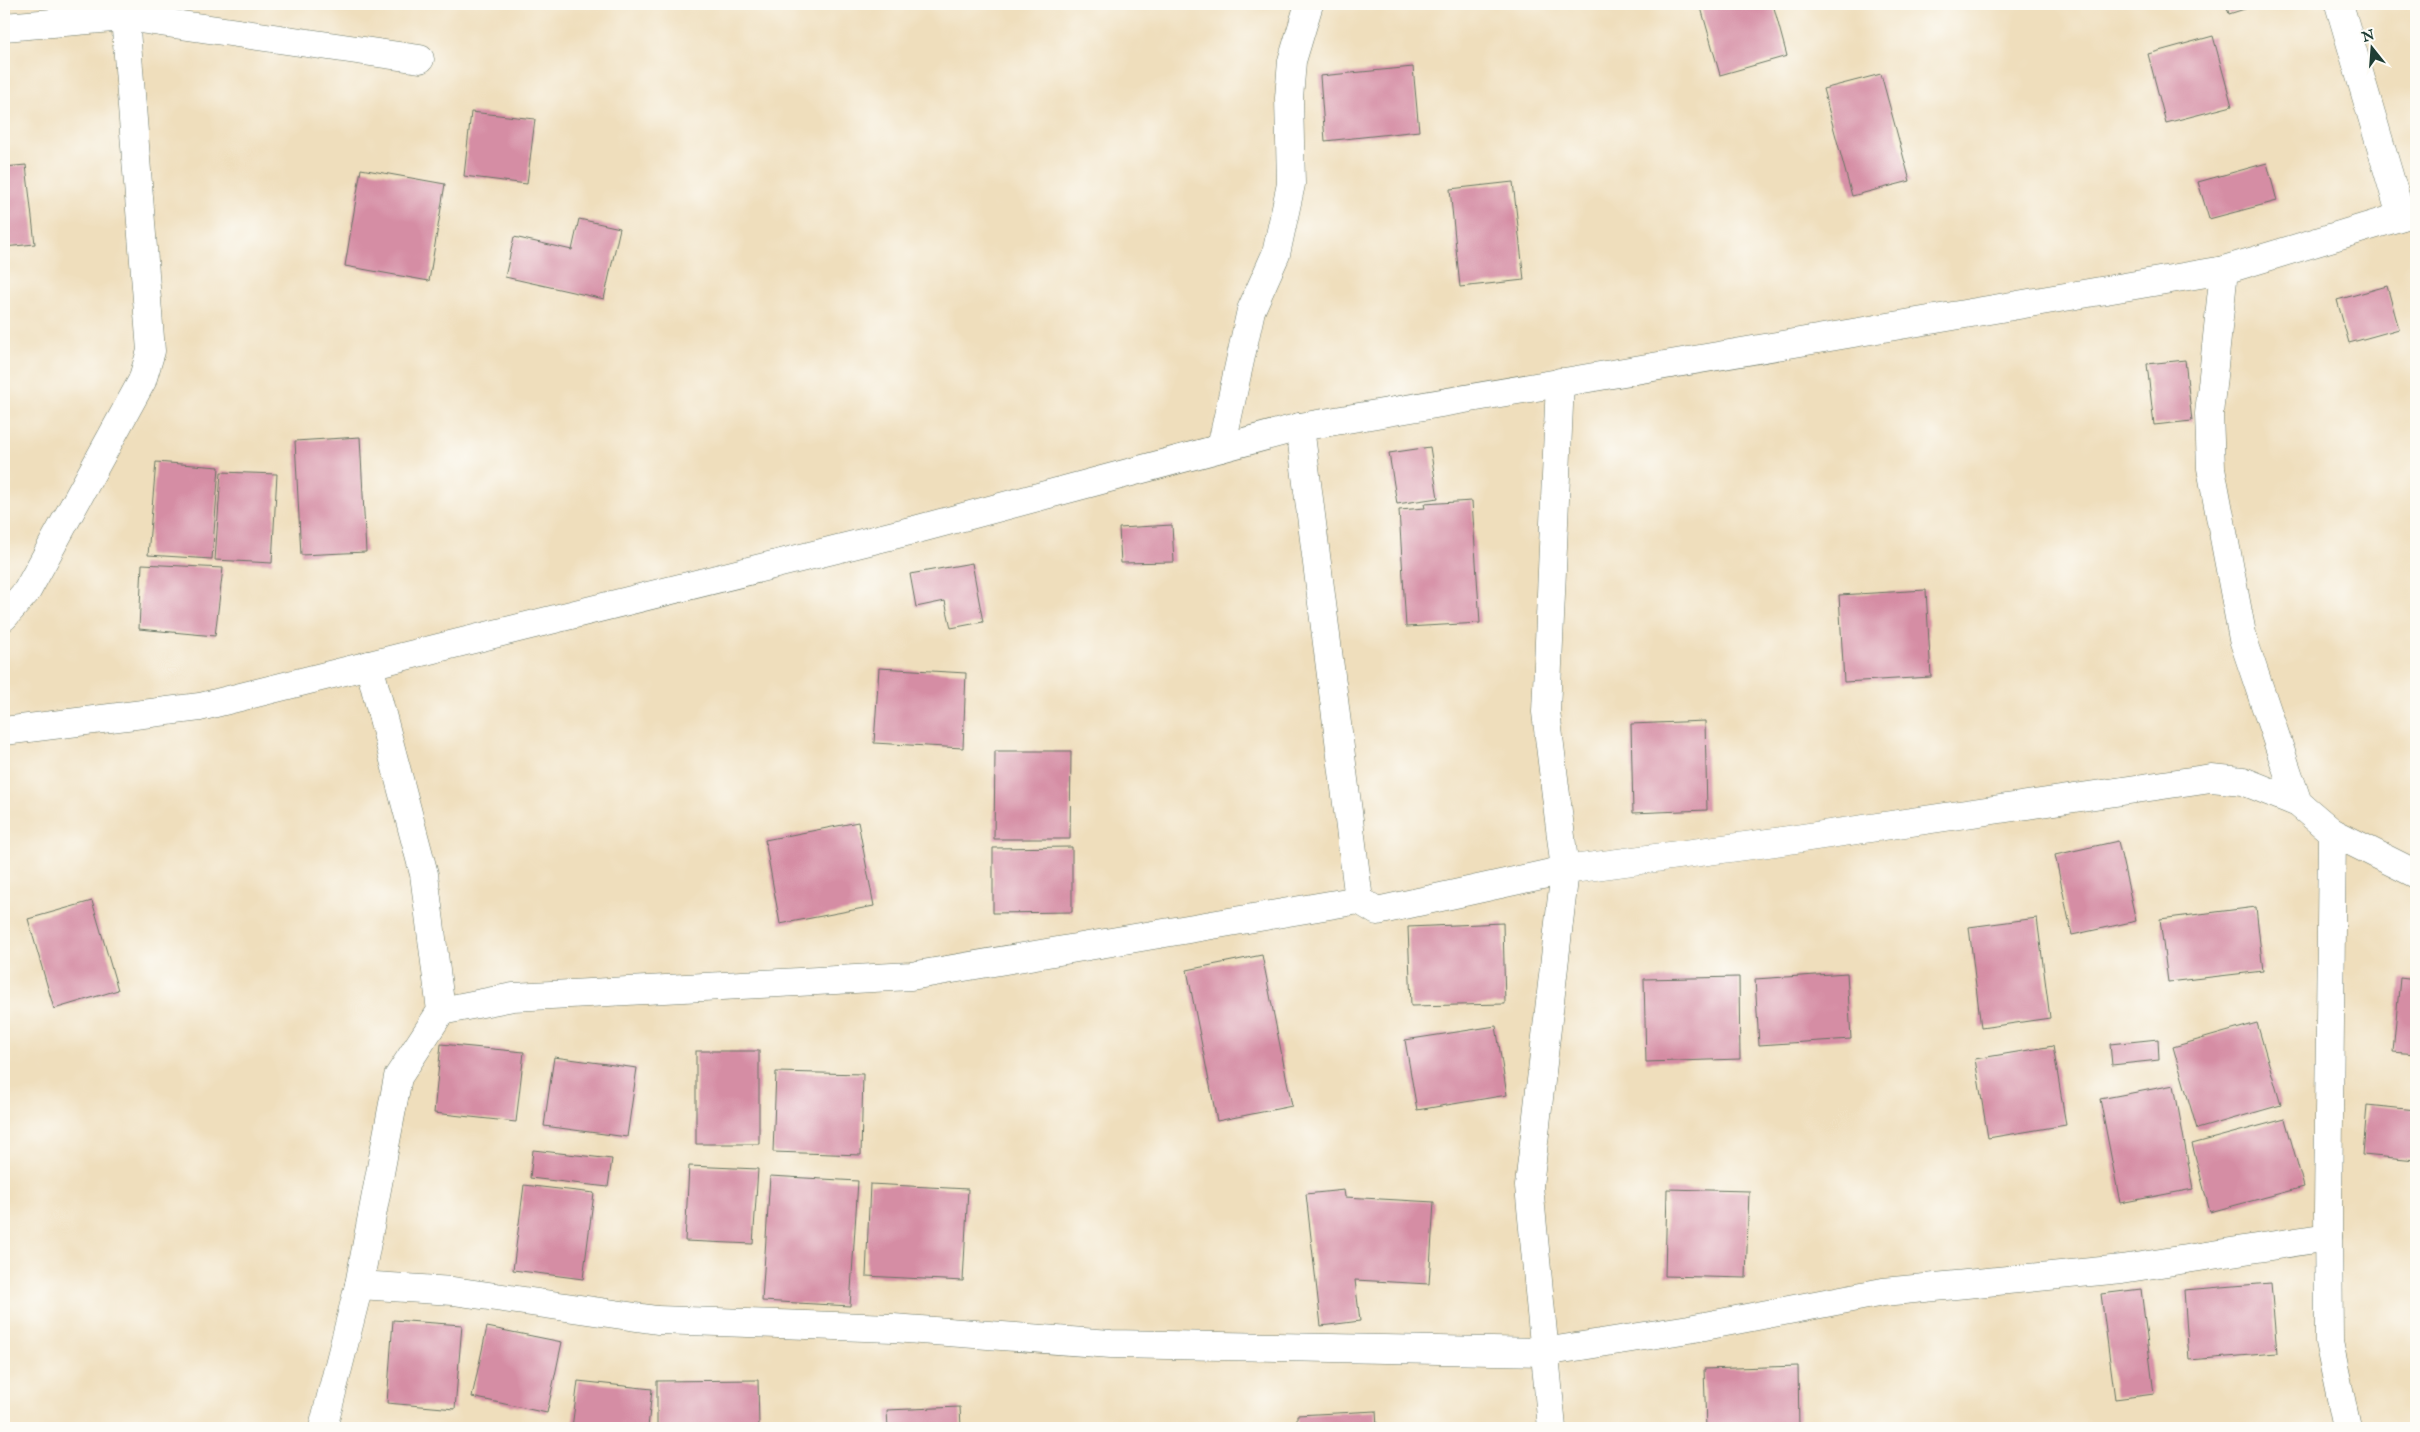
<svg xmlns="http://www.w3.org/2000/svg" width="2420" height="1432" viewBox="0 0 2420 1432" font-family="'IM FELL English',serif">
  <rect width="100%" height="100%" fill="#fdfcf7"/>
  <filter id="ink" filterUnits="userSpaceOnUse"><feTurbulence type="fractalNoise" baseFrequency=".02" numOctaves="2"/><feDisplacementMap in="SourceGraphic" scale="10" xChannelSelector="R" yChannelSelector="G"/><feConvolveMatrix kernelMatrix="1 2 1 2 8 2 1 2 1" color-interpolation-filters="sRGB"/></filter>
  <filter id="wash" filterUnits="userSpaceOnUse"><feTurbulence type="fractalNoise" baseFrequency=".0096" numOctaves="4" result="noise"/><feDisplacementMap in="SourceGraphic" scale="20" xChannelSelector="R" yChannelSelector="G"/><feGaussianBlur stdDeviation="1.12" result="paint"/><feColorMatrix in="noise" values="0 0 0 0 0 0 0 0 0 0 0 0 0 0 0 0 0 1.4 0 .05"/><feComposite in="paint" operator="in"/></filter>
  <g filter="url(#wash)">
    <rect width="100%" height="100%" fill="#efdebc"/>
    <g id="blocks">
      <g fill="#d58da4">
        <path d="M324 4H361L360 9Z"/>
        <path d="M1700 4H1773L1787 56 1720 75Z"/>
        <path d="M2226 4H2260L2229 14Z"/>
        <path d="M2213 36 2232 106 2166 123 2148 54Z"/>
        <path d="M1413 67 1419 131 1325 141 1320 76Z"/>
        <path d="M1881 74 1910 181 1852 196 1823 89Z"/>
        <path d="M471 112 535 119 527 184 464 176Z"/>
        <path d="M2267 163 2277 201 2209 219 2198 182Z"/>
        <path d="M26 165 35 244 4 247V167Z"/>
        <path d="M361 169 445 184 429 281 345 266Z"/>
        <path d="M1513 182 1524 280 1460 287 1450 189Z"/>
        <path d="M579 219 620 228 604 299 505 277 514 237 572 250Z"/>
        <path d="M2387 286 2399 329 2349 343 2337 300Z"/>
        <path d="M2185 360 2192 421 2154 425 2147 364Z"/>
        <path d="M360 437 366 552 301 555 295 441Z"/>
        <path d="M1430 447 1438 498 1397 504 1389 453Z"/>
        <path d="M156 462 219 467 212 559 148 555Z"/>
        <path d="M221 472 277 474 272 563 215 560Z"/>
        <path d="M1472 501 1480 623 1406 627 1399 510 1425 508 1424 504Z"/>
        <path d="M1172 525 1174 562 1121 563 1119 528Z"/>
        <path d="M972 563 983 622 951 628 945 601 916 607 910 574Z"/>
        <path d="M142 564 223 568 215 636 139 629Z"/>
        <path d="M1926 590 1931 677 1844 682 1839 595Z"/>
        <path d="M879 668 966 673 963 748 874 743Z"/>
        <path d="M1705 721 1707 810 1633 813 1631 724Z"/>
        <path d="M995 751H1071L1070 839H994Z"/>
        <path d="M858 822 874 906 780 924 765 840Z"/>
        <path d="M2118 841 2136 921 2072 935 2055 855Z"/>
        <path d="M1072 847V912L993 913V848Z"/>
        <path d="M92 901 118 990 54 1009 28 919Z"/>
        <path d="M2256 907 2263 971 2168 982 2160 919Z"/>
        <path d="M2037 918 2050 1018 1981 1028 1969 927Z"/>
        <path d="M1503 923 1505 1004 1411 1006 1408 927Z"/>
        <path d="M1262 955 1292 1106 1217 1121 1187 970Z"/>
        <path d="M1847 973 1851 1039 1759 1045 1755 979Z"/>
        <path d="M1739 977 1740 1059 1646 1062 1644 979Z"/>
        <path d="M2400 978 2416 980V1054L2393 1052Z"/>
        <path d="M2257 1023 2281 1105 2197 1129 2173 1047Z"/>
        <path d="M1496 1026 1507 1095 1417 1110 1405 1040Z"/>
        <path d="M2158 1039 2159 1060 2112 1065 2110 1044Z"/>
        <path d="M441 1044 524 1052 516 1122 434 1113Z"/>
        <path d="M2053 1046 2066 1125 1988 1138 1975 1059Z"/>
        <rect x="696" y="1051" width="63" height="93"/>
        <path d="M554 1057 637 1068 627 1137 544 1126Z"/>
        <path d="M776 1072 863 1074 861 1155 773 1152Z"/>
        <path d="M2174 1085 2193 1189 2120 1203 2100 1099Z"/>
        <path d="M2367 1105 2416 1110V1160L2363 1155Z"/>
        <path d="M2285 1119 2304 1187 2210 1212 2192 1144Z"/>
        <path d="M533 1150 612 1159 608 1187 530 1178Z"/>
        <path d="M689 1166 758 1169 753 1244 685 1241Z"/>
        <path d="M770 1176 858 1181 850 1306 762 1301Z"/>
        <path d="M870 1184 968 1189 963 1281 866 1276Z"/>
        <path d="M524 1185 594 1193 583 1279 513 1270Z"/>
        <path d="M1667 1189 1749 1191 1746 1278 1665 1276Z"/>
        <path d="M1344 1190 1345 1197 1434 1202 1429 1284 1355 1280 1360 1321 1321 1326 1306 1194Z"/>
        <path d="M2271 1283 2277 1353 2189 1360 2184 1290Z"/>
        <path d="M2141 1289 2154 1394 2115 1399 2101 1294Z"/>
        <path d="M393 1320 462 1325 455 1409 387 1403Z"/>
        <path d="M487 1327 562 1342 547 1413 472 1397Z"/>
        <path d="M1798 1366 1799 1428H1706L1704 1369Z"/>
        <path d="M758 1380 759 1428H657V1381Z"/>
        <path d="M578 1381 652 1389 648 1428H572Z"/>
        <path d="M960 1407 961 1428H888L887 1410Z"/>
        <path d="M1376 1411 1377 1428H1297V1415Z"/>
      </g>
    </g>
  </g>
  <g filter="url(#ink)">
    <use href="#blocks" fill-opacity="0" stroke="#687564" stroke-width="1"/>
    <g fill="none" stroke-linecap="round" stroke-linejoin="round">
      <defs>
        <g id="street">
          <path d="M2339 4 2401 216"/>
          <path d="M4 27 125 17 420 59"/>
          <path d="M2224 270 2209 414 2211 468 2243 639 2298 803 2332 832 2328 1211 2329 1342 2347 1428"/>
          <path d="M1300 427 1359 900 1377 911 1565 870 1775 842 2211 778 2243 781 2298 803"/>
          <path d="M1221 448 1251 310 1276 254 1291 184 1289 98 1292 61 1309 4"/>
          <path d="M4 617 27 591 142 381 151 351 125 17"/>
          <path d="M4 731 200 707 918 529 1300 427 2224 270 2416 212"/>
          <path d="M2332 832 2416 874"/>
          <path d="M441 1011 513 997 911 976 1359 900"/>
          <path d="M359 1285 453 1291 657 1320 893 1328 1111 1344 1544 1352 1689 1329 1883 1292 2122 1269 2328 1237"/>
          <path d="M323 1428 359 1285 398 1077 441 1011 424 874 369 665"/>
          <path d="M1552 1428 1529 1186 1565 870 1546 712 1560 382"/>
        </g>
      </defs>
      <use href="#street" stroke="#687564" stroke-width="29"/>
      <use href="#street" stroke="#fff" stroke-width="28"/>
    </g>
  </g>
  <rect width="2420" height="1432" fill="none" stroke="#fdfcf7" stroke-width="20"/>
  <g transform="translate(2372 48) rotate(343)" stroke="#fdfcf7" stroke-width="4" paint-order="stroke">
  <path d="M0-4L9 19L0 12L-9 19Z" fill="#1f3d34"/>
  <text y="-8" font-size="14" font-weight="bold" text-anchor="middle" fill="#1f3d34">N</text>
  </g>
</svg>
